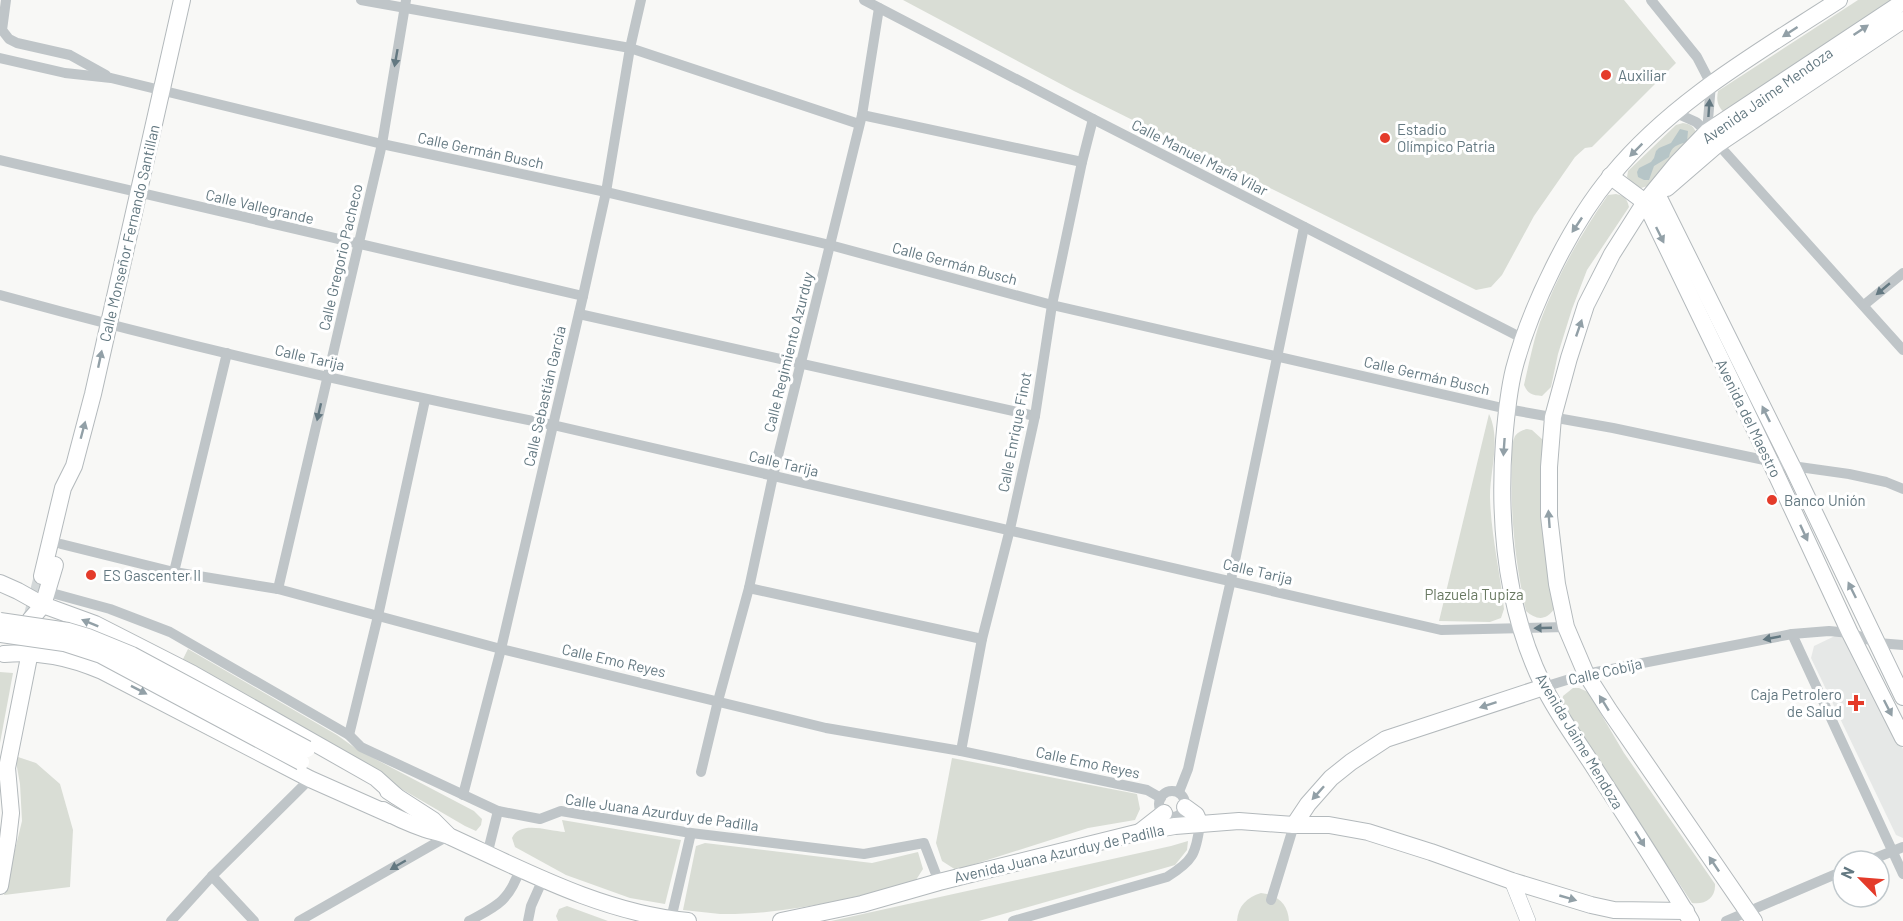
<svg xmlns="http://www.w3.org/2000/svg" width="1903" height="921" viewBox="0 0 1903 921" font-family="Barlow,sans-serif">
  <rect width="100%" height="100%" fill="#f8f8f6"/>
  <path fill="#e6e8e7" d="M1837 635 1848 639 1903 749V838L1896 835 1811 658 1814 646Z"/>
  <g fill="#d9ddd5">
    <path d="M903 0H1624L1676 63 1592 147 1585 148 1575 157 1534 216 1502 275 1491 287 1476 290 1074 91Z"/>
    <path d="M1858 0H1895L1725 113C1718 107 1716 101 1718 91Z"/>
    <path d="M1683 123C1690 124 1694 126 1696 133L1648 186 1641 188 1636 187 1627 177 1628 171 1676 125Z"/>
    <path d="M1616 194C1624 196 1627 198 1629 207L1587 270 1572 309 1558 354 1551 387 1542 396C1532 395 1528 394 1524 385 1529 364 1533 342 1540 322 1557 276 1580 235 1608 195Z"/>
    <path d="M1489 414C1501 439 1490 470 1490 497 1491 535 1500 571 1504 609L1501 618 1490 622 1439 621Z"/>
    <path d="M1527 429 1532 430 1543 440 1541 474 1543 535 1554 609C1546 621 1536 620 1526 611 1515 562 1510 513 1512 463 1512 455 1511 444 1515 436 1518 432 1522 430 1527 429Z"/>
    <path d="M188 649 337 735 358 750 474 811 482 819 481 825 476 831 465 826 182 661Z"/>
    <path d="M0 672 13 673 0 743Z"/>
    <path d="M1573 688H1579L1588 692 1624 753 1715 884C1716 898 1705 905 1692 903L1564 709 1562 703 1563 696Z"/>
    <path d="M15 756 36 763 60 784 73 830 70 887 4 895 22 821 20 784Z"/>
    <path d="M952 758 1137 794 1140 809 1135 820 1088 828 956 870 942 861 936 843Z"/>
    <path d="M562 820 681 840 665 904 630 898 566 875 515 847 512 838C520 820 548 831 565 832Z"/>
    <path d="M1188 841 1187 850 1175 865 979 921H831L1171 846Z"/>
    <path d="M705 843 872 863 918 852 923 869 914 883C851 898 786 915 720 914 708 913 695 911 683 910L696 846Z"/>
    <path d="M1261 893C1278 895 1288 904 1289 921H1237C1238 906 1247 897 1261 893Z"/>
    <path d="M567 906 608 921H558L556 916 559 909Z"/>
  </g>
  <path fill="#b6c5c7" d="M1680 129 1688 131 1687 142C1677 145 1671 146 1669 157L1654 166 1649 180H1644L1638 177 1637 172 1639 168 1651 162 1654 158 1656 151 1659 148 1671 143Z"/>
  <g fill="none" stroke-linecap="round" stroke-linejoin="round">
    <path stroke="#d3d8d9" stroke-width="16" stroke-dasharray="16 8" stroke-linecap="butt" d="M32 615 42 576"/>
    <defs>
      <path id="secondary" d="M1512 881 1528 921"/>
      <g id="primary">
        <path d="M1610 176 1645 202 1770 461 1850 633 1903 738"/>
        <path d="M1667 188 1718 144 1903 20"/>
        <path d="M1658 196 1792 466 1903 697"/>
        <path d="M42 576 63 488 74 466 93 394 182 0"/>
        <path d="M0 583 18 591 43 605 95 624 193 674 376 778 396 796"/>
        <path d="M30 620 43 605 55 565"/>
        <path d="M4 654C40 651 69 657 102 671L310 779 391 815"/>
        <path d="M388 791 433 820 447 834"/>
        <path d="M1185 807 1196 815 1200 824"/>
        <path d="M383 810C396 818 411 824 425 829 434 832 443 833 451 837 527 872 604 913 688 921"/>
        <path d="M1294 825 1308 804 1331 778 1351 762 1386 739 1544 687"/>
        <path d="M1141 831 1164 813"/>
        <path d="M0 886 8 839 11 813 7 768 30 652 29 644"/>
        <path d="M781 921 862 904 939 882 1140 832 1175 826 1239 821 1294 825H1329L1368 832 1431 852 1512 881 1591 905 1614 910 1686 911"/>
        <path d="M1691 921C1659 867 1624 814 1590 761 1574 736 1556 712 1543 685 1506 609 1498 525 1504 441 1506 417 1508 393 1514 369 1530 308 1570 225 1611 176 1672 101 1759 52 1839 0"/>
        <path d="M1754 921 1609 710 1586 674 1566 627 1557 584 1549 516V467L1553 417 1569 358 1586 305 1612 254 1645 202 1677 163 1707 132 1903 2"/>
      </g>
    </defs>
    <use href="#secondary" stroke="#b1b9bd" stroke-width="16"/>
    <use href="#primary" stroke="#b3b9bc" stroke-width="18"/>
    <g stroke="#bfc5c8" stroke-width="10">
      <path d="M6 0 2 30 9 39 17 43 70 55 106 75"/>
      <path d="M361 0 630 48 859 124"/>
      <path d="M864 0 1093 119 1524 339"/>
      <path d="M1651 0 1697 57 1711 84 1707 132"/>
      <path d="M0 58 65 73 111 78 382 144 606 192 830 245 1052 305 1507 409 1613 428 1792 466 1849 474 1886 482 1903 489"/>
      <path d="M1676 113 1696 122 1707 132 1903 350"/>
      <path d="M862 115 1082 162"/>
      <path d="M0 160 583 296"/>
      <path d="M0 295C182 345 368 388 553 425L1441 630 1566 627"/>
      <path d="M1864 305 1903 273"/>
      <path d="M579 314 1035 416"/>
      <path d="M61 544 174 572 278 589 501 649 826 728 961 751 1147 790 1161 798"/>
      <path d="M174 572 227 353"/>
      <path d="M749 588 982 639"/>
      <path d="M278 589 382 144 406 0"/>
      <path d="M48 592 110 609 170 632 349 735 361 747 498 811 540 819 561 811 691 833 864 854 924 843 939 882"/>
      <path d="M1792 634 1903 874"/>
      <path d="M1544 687 1586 674 1792 634 1829 631 1850 633 1878 643 1903 645"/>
      <path d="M349 735 378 616 425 400"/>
      <path d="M961 751 982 639 1010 529 1035 416 1052 305 1082 162 1093 119"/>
      <path d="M701 772 718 701 749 588 773 476 862 115 879 8"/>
      <circle cx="1172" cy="804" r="13"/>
      <path d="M1179 792 1188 769 1231 580 1304 227"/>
      <path d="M463 795 501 649 583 296 606 192 630 48 641 0"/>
      <path d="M487 855 498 811"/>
      <path d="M1868 861 1903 847"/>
      <path d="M212 876 254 921"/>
      <path d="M1271 900 1294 825"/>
      <path d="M671 919 691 833"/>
      <path d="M171 921 212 876 310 779"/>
      <path d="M299 921 448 836"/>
      <path d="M469 921C497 906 509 901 520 869"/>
      <path d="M528 921 531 906 543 879"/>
      <path d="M1013 921 1167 877C1193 861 1196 854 1200 824"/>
      <path d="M1726 921 1843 871"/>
    </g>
    <use href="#secondary" stroke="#fff" stroke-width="15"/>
    <use href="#primary" stroke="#fff" stroke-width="16"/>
    <defs>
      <g id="primary-bridge">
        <path d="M0 621 68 631 88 637 132 655 307 749"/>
        <path d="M0 634 64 643 101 655 301 762"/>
      </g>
    </defs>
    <use href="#primary-bridge" stroke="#b3b9bc" stroke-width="18" stroke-linecap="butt"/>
    <use href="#primary-bridge" stroke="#fff" stroke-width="16"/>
  </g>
  <defs><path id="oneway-solid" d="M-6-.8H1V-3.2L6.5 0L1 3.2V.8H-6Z" transform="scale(1.5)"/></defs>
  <g fill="#92a0a7">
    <use href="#oneway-solid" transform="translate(1861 30) rotate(-34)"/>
    <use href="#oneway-solid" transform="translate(1790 32) rotate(147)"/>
    <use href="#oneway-solid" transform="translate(1636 150) rotate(135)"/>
    <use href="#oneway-solid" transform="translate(1577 225) rotate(124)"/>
    <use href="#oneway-solid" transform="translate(1660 235) rotate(64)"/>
    <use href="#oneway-solid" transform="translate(1579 328) rotate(-71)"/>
    <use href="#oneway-solid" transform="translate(100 359) rotate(-78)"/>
    <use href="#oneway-solid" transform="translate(1766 414) rotate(-116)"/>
    <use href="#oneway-solid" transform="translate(83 430) rotate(-75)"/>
    <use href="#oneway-solid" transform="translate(1504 447) rotate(94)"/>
    <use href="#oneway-solid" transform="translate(1549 519) rotate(-94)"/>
    <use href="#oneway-solid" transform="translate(1804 533) rotate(65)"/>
    <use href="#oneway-solid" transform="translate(1852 590) rotate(-116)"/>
    <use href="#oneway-solid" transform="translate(90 623) rotate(-158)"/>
    <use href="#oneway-solid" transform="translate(139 690) rotate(27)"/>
    <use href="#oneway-solid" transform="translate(1604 703) rotate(-122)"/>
    <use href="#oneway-solid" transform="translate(1488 705) rotate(162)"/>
    <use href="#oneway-solid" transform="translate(1888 708) rotate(63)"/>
    <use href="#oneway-solid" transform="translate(1318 793) rotate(132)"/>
    <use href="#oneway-solid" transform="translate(1640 839) rotate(58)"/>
    <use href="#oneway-solid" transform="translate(1714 864) rotate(-124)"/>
    <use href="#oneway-solid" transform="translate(1568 898) rotate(16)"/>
  </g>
  <g fill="#637881">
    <use href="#oneway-solid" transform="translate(396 58) rotate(100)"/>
    <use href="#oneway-solid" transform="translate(1709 108) rotate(-86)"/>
    <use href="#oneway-solid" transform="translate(1883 289) rotate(140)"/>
    <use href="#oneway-solid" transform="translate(319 412) rotate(103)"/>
    <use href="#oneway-solid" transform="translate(1543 628) rotate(178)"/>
    <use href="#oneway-solid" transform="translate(1772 638) rotate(169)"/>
    <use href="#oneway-solid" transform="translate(398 865) rotate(150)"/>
  </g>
  <g fill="#e43b2a" stroke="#fff" stroke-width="2">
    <circle cx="1606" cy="75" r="6"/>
    <circle cx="1385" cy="138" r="6"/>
    <circle cx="1772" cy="500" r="6"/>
    <circle cx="91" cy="575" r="6"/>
    <path d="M1853 694h6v6h6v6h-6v6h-6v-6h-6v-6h6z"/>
  </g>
  <g text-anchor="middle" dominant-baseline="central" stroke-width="6" stroke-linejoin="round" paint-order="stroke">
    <g font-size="15" fill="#637881" stroke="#fff" text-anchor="start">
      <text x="1618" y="75">Auxiliar</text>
      <text x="1397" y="129">Estadio<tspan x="1397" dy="17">Olímpico Patria</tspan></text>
      <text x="1784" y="500">Banco Unión</text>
      <text x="103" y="575">ES Gascenter II</text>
      <text x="1842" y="694" text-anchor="end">Caja Petrolero<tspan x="1842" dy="17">de Salud</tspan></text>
    </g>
    <g font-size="15" fill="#637881" stroke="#fff">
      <text transform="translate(1767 95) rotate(-35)">Avenida Jaime Mendoza</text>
      <text transform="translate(481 150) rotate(12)">Calle Germán Busch</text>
      <text transform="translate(1200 157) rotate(27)">Calle Manuel María Vilar</text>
      <text transform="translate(260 206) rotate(13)">Calle Vallegrande</text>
      <text transform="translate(129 233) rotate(-77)">Calle Monseñor Fernando Santillan</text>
      <text transform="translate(340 257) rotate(-77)">Calle Gregorio Pacheco</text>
      <text transform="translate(955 263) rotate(15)">Calle Germán Busch</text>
      <text transform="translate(788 352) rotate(-76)">Calle Regimiento Azurduy</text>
      <text transform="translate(310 357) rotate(13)">Calle Tarija</text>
      <text transform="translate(1427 375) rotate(13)">Calle Germán Busch</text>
      <text transform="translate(544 396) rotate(-77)">Calle Sebastián Garcia</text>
      <text transform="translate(1749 418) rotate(64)">Avenida del Maestro</text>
      <text transform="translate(1014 432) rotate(-79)">Calle Enrique Finot</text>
      <text transform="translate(784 463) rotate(13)">Calle Tarija</text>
      <text transform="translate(1258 571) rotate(13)">Calle Tarija</text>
      <text transform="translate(614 660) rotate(13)">Calle Emo Reyes</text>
      <text transform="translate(1605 671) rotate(-13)">Calle Cobija</text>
      <text transform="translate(1580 741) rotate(59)">Avenida Jaime Mendoza</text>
      <text transform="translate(1088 762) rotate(12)">Calle Emo Reyes</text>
      <text transform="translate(662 812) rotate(8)">Calle Juana Azurduy de Padilla</text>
      <text transform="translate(1059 853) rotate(-13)">Avenida Juana Azurduy de Padilla</text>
    </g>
    <g font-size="15" fill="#697962" stroke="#fff">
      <text x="1474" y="594">Plazuela Tupiza</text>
    </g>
  </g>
  <g transform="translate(1861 879) rotate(295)"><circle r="28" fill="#ffffff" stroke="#c1c9cd" stroke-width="1.5"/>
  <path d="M0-4.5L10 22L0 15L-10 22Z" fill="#e43b2a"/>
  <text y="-9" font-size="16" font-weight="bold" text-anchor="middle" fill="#637881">N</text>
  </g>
</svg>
